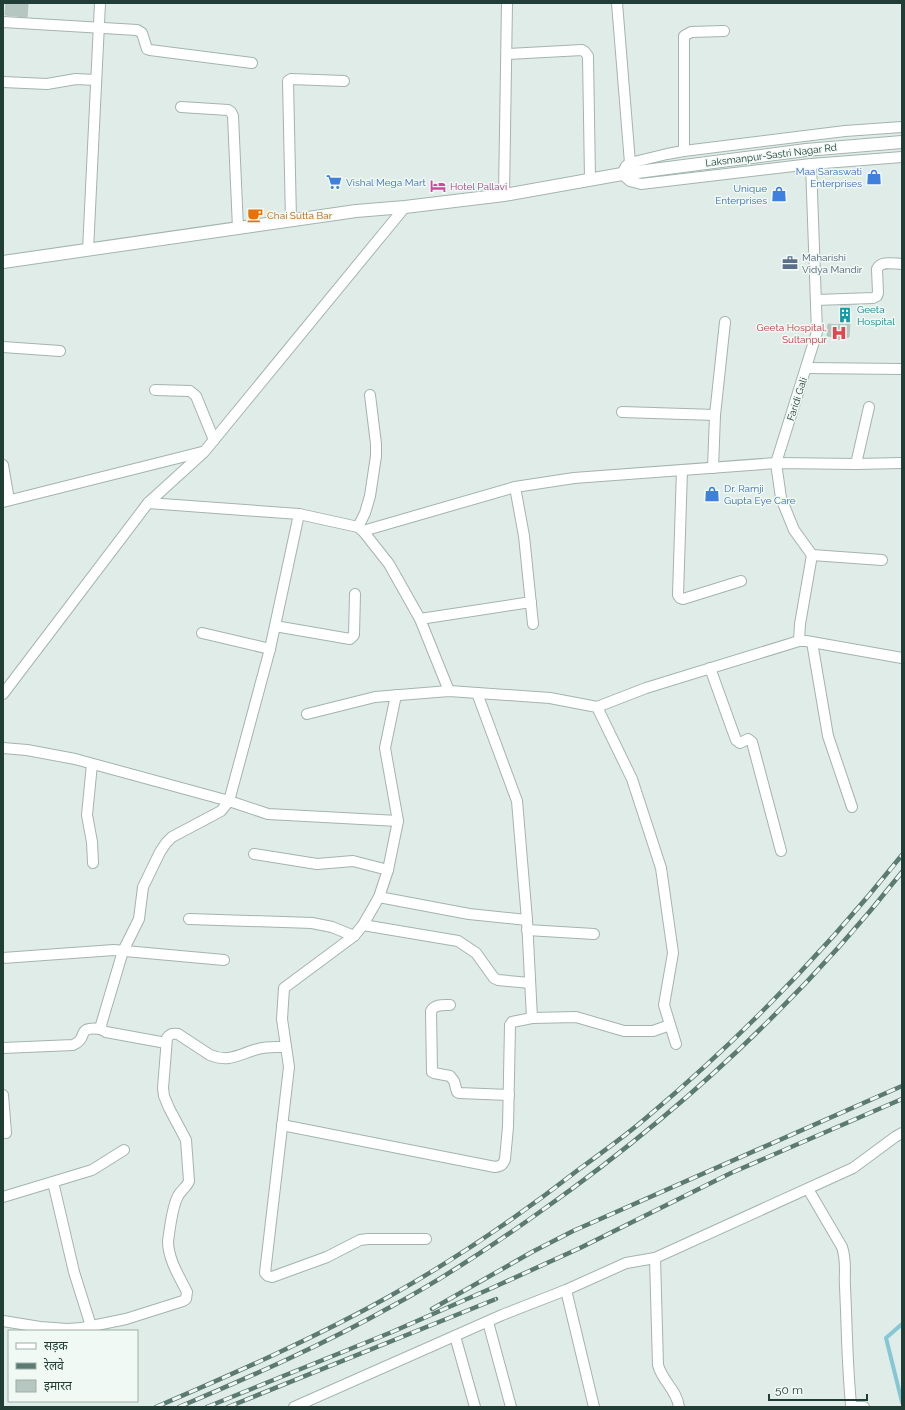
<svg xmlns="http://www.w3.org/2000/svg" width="905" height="1410" viewBox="0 0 905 1410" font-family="Raleway,'Noto Sans Devanagari',sans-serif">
  <rect width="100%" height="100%" fill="#e0ece7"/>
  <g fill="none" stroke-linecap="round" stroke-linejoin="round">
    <path stroke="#84c8d6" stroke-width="4" d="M902 1324 886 1338 902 1402"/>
  </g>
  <g fill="#b5c7c0" stroke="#b2c6be">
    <path d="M6 3H28L27 17 5 15Z"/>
    <path d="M840 306H851L849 337 837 340V337L827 336 828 324 839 325Z"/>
  </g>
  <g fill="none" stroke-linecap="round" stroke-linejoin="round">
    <defs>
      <g id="minor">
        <path d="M617 3 630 163"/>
        <path d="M3 22 137 30 142 33 147 49 150 50 252 63"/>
        <path d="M507 54 582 50 585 52 588 56 590 179"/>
        <path d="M3 82 47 84 76 79 96 80"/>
        <path d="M181 107 228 110 231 112 233 116 238 228"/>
        <path d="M902 127 845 131 684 151 667 154 630 163 626 166 622 174 630 181 641 184 811 164 902 157"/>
        <path d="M684 151V36L691 32 724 31"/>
        <path d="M811 164 817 332 776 463 781 498 794 530 812 555 882 560"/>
        <path d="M504 195 507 3"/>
        <path d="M291 220 288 81 291 79 344 81"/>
        <path d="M88 250 100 3"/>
        <path d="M816 300 873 298 877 296 878 293 877 269C881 260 894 264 902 264"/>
        <path d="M3 347 60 351"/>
        <path d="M807 368 902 369"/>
        <path d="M155 390 190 391 196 396 214 440"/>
        <path d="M622 412 715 415"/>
        <path d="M856 464 869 407"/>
        <path d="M3 465 9 500"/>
        <path d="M713 468 715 415 725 322"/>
        <path d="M682 470 678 595 680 598 683 599 741 581"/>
        <path d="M515 487 524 536 533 624"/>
        <path d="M3 502 202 452"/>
        <path d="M148 503 299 514 358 527 363 531 389 564 420 619 449 691"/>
        <path d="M358 527 365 513 370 496 376 456V444L370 395"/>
        <path d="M363 531 515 487 574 478 776 463 856 464 902 463"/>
        <path d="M420 619 531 602"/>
        <path d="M275 626 350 639 354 635 355 594"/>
        <path d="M202 633 270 649"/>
        <path d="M799 641 800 624 812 555"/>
        <path d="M812 642 828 736 852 807"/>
        <path d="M710 668 736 740 740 743 748 739 752 742 781 851"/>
        <path d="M477 693 517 801 527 920 532 1018"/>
        <path d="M3 694 148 503 204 452 405 207"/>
        <path d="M396 695 385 748 398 821 388 870 379 897 363 925 354 936 284 988 282 1019 289 1067 265 1273 268 1276 272 1277 327 1257 360 1240 368 1239H426"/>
        <path d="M597 707 646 688 799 641H806L902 658"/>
        <path d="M307 714 375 697 449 691 550 698 597 707 632 779 661 868 673 953 664 1005 676 1044"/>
        <path d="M3 748 27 750 75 759 229 801 268 814 398 821"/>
        <path d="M92 764 87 815 92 842 93 863"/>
        <path d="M254 854 317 864 353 861 388 870"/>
        <path d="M379 897 469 914 527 920"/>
        <path d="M189 919 312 923 332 927 354 936"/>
        <path d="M363 925 458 941 476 953 494 978 498 980 530 983"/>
        <path d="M527 930 594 934"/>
        <path d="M3 958 114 950 224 960"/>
        <path d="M450 1005C443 1005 435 1004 431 1011L432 1072 434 1073 450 1076 454 1081 457 1092 459 1093 509 1095"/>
        <path d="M166 1043 106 1032 101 1029V1025L123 951 139 919 143 887 160 852 166 843 172 837 221 811 229 801 270 649 299 514"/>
        <path d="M3 1048 73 1045C90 1038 74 1026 101 1029"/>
        <path d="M3 1095 6 1133"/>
        <path d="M282 1125 495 1167C501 1166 503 1165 505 1159L508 1127 510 1025 512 1022 532 1018 576 1017 624 1031H653L670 1025"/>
        <path d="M53 1182 74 1272 91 1326"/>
        <path d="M808 1189 842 1247C847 1262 844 1272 845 1287 847 1326 847 1365 851 1404L854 1407H864"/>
        <path d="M3 1197 92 1170 124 1150"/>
        <path d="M655 1258 658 1365C662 1381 677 1390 679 1407"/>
        <path d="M566 1290 594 1407"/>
        <path d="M3 1321 40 1327 67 1329 82 1328 126 1319 183 1301 186 1299 187 1292C179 1276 168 1259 168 1241 170 1228 172 1207 178 1196 181 1190 187 1187 189 1181L186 1140 169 1108 164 1096 163 1088 167 1038C170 1034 172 1033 178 1034L210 1055C230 1063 239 1054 258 1049 267 1046 277 1047 286 1047"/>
        <path d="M488 1322 511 1407"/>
        <path d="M455 1336 475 1407"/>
        <path d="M294 1407 502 1315 566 1290 626 1263 655 1258 853 1168 895 1137 902 1133"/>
      </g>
      <path id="tertiary" d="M3 262 356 211 405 207 504 195 622 174 806 150 902 142"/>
    </defs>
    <use href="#minor" stroke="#a3b4ae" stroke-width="12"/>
    <use href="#tertiary" stroke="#a3b4ae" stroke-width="14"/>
    <use href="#minor" stroke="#fff" stroke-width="10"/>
    <use href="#tertiary" stroke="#fff" stroke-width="12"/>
    <defs>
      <g id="rail">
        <path d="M432 1309 532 1252 573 1231 902 1086"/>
        <path d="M156 1407C235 1373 315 1338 390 1296 456 1259 519 1216 578 1170 601 1153 624 1137 646 1118 739 1040 826 950 902 855"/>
        <path d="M179 1407C252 1376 325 1344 394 1305 446 1277 495 1244 544 1209 678 1114 799 1002 902 872"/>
        <path d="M207 1407 392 1332 492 1288 580 1248 731 1173 902 1099"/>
        <path d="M228 1407 496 1299"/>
      </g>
    </defs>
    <use href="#rail" stroke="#5a7a72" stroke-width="4.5"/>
    <use href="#rail" stroke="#f1f9f5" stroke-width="3" stroke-dasharray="9" stroke-linecap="butt"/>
  </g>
  <defs>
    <symbol id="shop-bare" viewBox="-9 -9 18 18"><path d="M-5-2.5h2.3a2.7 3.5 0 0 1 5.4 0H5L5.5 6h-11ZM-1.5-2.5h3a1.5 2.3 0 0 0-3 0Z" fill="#3f7fe0" stroke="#f1f9f5" stroke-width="2.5" paint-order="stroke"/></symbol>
    <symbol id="supermarket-bare" viewBox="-9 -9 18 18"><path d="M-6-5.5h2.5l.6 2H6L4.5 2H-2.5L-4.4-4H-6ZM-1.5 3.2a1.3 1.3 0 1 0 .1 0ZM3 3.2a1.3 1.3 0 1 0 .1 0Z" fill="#3f7fe0" stroke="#f1f9f5" stroke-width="2.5" paint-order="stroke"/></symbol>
    <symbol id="hotel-bare" viewBox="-9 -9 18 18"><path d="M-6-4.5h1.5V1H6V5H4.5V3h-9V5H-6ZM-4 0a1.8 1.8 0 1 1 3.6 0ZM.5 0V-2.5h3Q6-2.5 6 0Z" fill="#d1479c" stroke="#f1f9f5" stroke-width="2.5" paint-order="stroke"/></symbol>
    <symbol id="cafe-bare" viewBox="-9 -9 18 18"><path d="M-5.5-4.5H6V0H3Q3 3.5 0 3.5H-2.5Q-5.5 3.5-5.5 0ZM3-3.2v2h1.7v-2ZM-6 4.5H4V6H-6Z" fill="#e8710a" stroke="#f1f9f5" stroke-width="2.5" paint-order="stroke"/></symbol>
    <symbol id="office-bare" viewBox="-9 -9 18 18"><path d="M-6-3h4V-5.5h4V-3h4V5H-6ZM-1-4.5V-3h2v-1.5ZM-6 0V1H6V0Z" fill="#5c6f8a" stroke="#f1f9f5" stroke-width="2.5" paint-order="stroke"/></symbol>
    <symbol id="building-bare" viewBox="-9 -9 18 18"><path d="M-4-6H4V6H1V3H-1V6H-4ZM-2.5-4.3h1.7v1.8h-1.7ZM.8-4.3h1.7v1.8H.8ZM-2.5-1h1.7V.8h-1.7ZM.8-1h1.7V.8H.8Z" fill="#0f9aa8" stroke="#f1f9f5" stroke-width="2.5" paint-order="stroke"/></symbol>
    <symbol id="hospital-bare" viewBox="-9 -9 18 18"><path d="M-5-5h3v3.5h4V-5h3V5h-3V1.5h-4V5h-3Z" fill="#e0444e" stroke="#f1f9f5" stroke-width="2.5" paint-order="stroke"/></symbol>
  </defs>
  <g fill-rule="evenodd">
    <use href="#shop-bare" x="863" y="166" width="22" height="22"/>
    <use href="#supermarket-bare" x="323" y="171" width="22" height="22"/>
    <use href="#hotel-bare" x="427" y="175" width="22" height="22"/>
    <use href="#shop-bare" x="768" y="183" width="22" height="22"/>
    <use href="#cafe-bare" x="244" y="204" width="22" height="22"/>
    <use href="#office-bare" x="779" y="252" width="22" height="22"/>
    <use href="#building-bare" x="834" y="304" width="22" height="22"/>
    <use href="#hospital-bare" x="828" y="322" width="22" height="22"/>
    <use href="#shop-bare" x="701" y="483" width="22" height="22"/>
  </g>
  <g text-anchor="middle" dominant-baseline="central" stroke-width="3" stroke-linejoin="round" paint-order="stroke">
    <g font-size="10" fill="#203e36" stroke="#f1f9f5">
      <text transform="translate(771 155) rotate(-7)">Laksmanpur-Sastri Nagar Rd</text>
      <text transform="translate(797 399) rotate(-72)">Faridi Gali</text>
    </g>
    <g font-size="10" fill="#366cbe" stroke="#f1f9f5" text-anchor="end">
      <text x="862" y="171">Maa Saraswati<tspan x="862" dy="12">Enterprises</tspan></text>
      <text x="346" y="182" text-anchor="start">Vishal Mega Mart</text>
      <text x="767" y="188">Unique<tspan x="767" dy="12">Enterprises</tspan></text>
      <text x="724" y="488" text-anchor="start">Dr. Ramji<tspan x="724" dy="12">Gupta Eye Care</tspan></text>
    </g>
    <g font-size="10" fill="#b23c85" stroke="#f1f9f5" text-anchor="start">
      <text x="450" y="186">Hotel Pallavi</text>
    </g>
    <g font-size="10" fill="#c56008" stroke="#f1f9f5" text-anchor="start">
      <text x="267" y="215">Chai Sutta Bar</text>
    </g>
    <g font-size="10" fill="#4e5e75" stroke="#f1f9f5" text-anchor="start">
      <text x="802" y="257">Maharishi<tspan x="802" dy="12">Vidya Mandir</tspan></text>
    </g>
    <g font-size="10" fill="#0d838f" stroke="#f1f9f5" text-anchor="start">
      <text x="857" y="309">Geeta<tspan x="857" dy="12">Hospital</tspan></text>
    </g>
    <g font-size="10" fill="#be3a42" stroke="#f1f9f5" text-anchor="end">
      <text x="827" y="327">Geeta Hospital,<tspan x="827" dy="12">Sultanpur</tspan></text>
    </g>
  </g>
  <rect width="905" height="1410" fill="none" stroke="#203e36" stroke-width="8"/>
  <rect x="8" y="1330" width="130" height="72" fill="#f1f9f5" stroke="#9daea9"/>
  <rect x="16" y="1343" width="20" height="6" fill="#ffffff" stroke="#9daea9"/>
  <text x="44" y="1350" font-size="12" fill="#203e36">सड़क</text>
  <rect x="16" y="1363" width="20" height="6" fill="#5a7a72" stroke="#9daea9"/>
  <text x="44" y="1370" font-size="12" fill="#203e36">रेलवे</text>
  <rect x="16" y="1380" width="20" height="12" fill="#b5c7c0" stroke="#9daea9"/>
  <text x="44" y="1390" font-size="12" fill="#203e36">इमारत</text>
  <path d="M769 1394v6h98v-6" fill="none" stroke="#203e36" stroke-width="2"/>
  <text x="775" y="1394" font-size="12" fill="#203e36" stroke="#f1f9f5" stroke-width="3" paint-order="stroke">50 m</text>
</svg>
